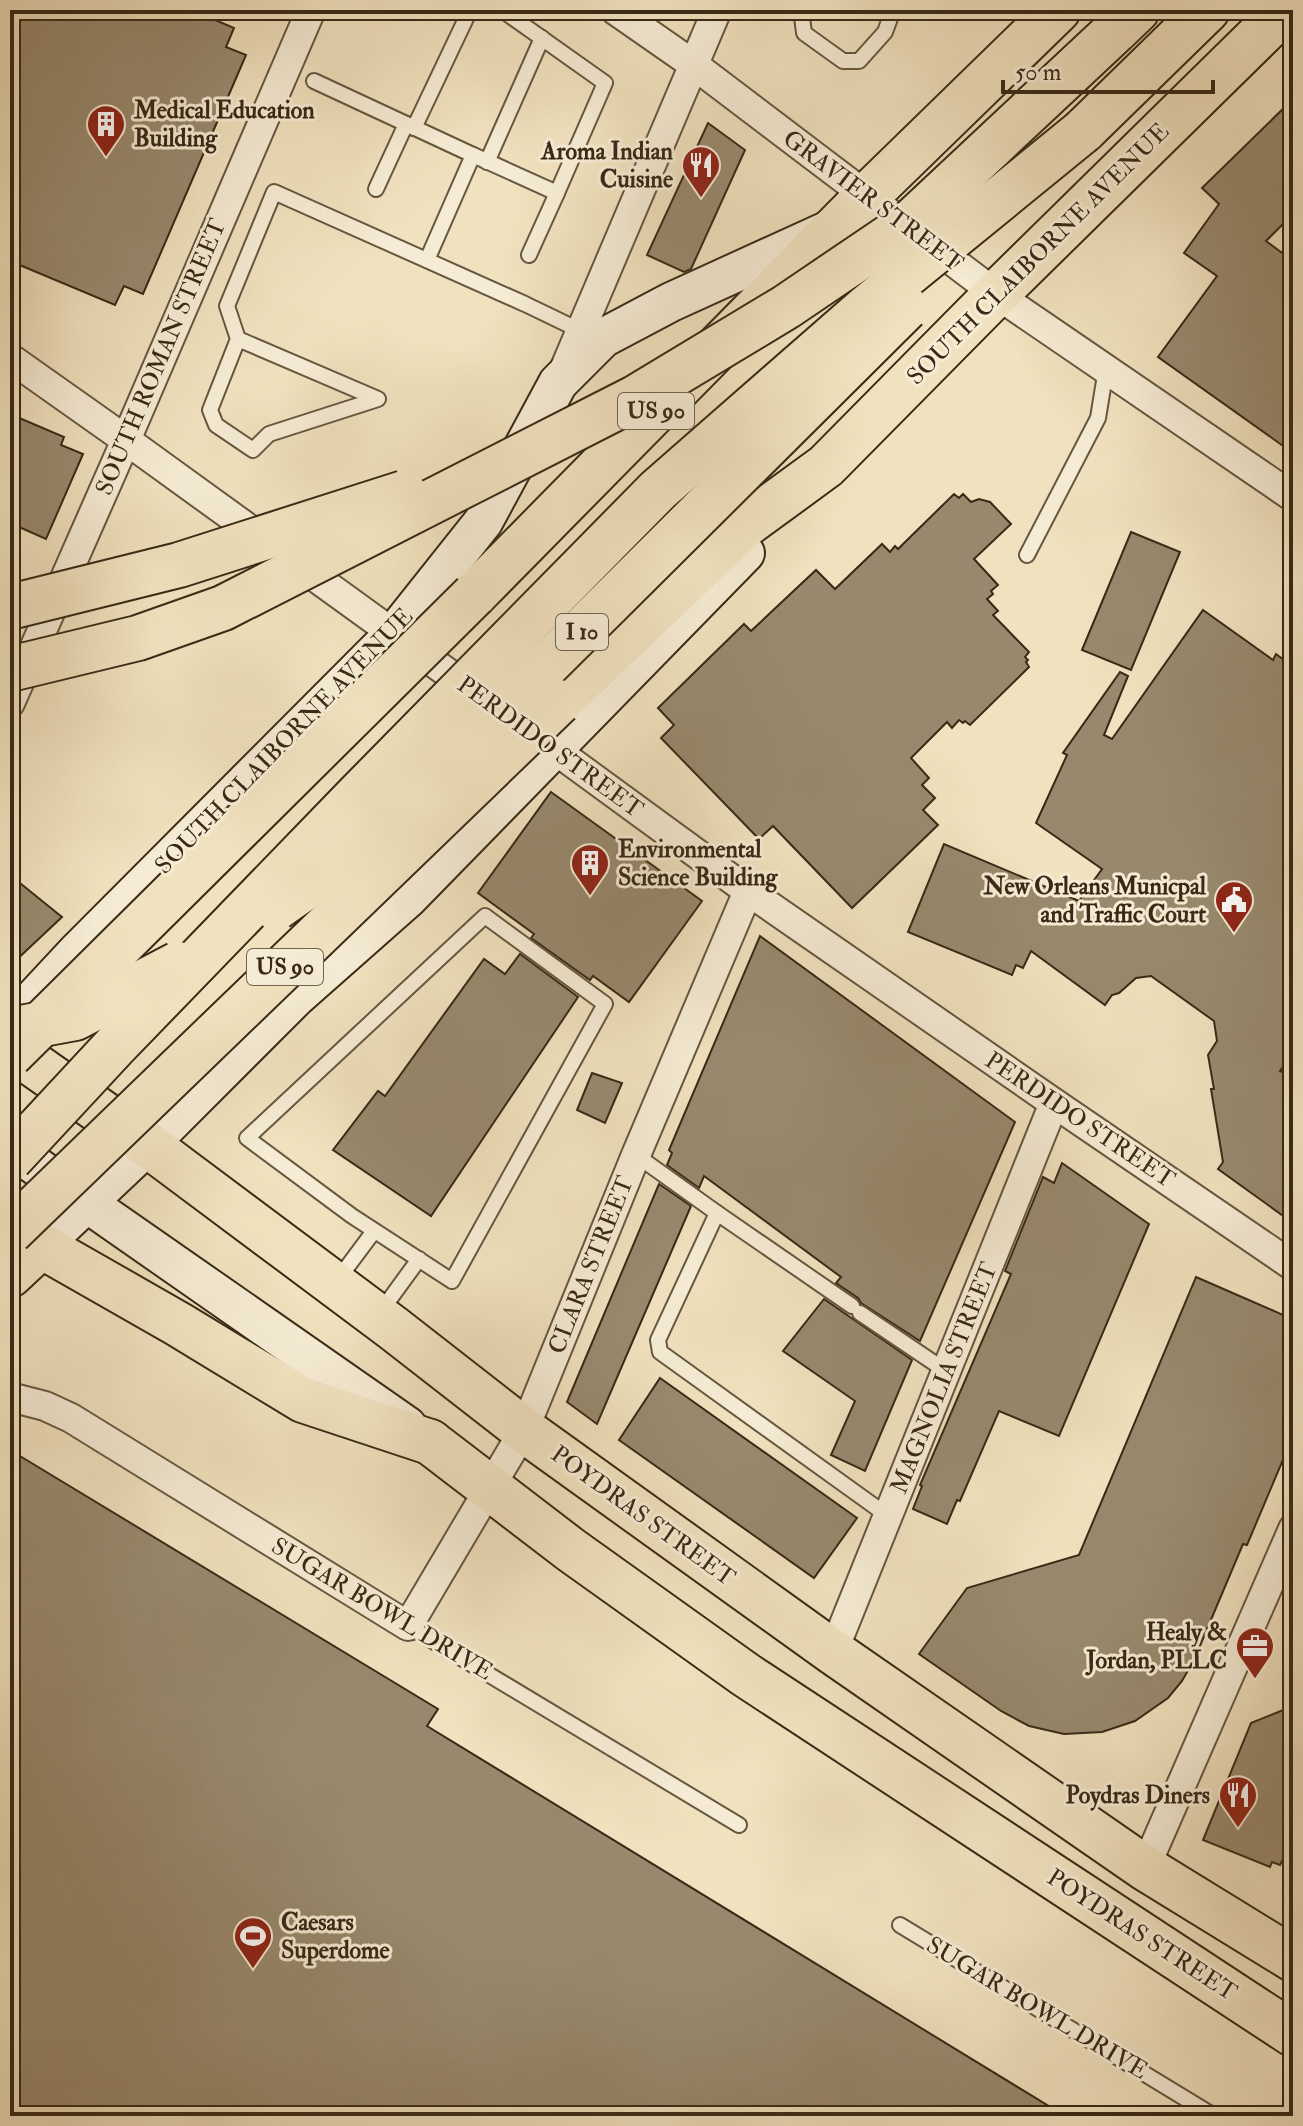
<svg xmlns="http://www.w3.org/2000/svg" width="1303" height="2126" viewBox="0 0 1303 2126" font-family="'IM FELL Double Pica',serif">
  <rect width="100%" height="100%" fill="#f1e2bf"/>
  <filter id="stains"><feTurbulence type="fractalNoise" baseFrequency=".0025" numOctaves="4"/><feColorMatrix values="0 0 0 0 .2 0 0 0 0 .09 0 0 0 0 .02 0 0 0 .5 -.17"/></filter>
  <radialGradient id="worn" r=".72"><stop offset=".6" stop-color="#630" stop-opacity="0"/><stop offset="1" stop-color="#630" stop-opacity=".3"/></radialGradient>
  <g fill="#98896e" stroke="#382916" stroke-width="2">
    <path d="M10 10H192L234 28 226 47 246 55 143 294 124 286 115 305 10 261Z"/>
    <path d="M1293 99V214L1266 241 1293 261V453L1158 357 1217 276 1184 253 1219 204 1202 188Z"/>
    <path d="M708 123 745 150 691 269 684 272 647 255Z"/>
    <path d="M10 414 64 437 61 445 83 454 46 539 10 523Z"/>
    <path d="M954 494 959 498 963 494 971 502 979 499 990 502 1011 524 974 559 998 585 991 591 993 594 987 599 998 611 993 615 1029 652 1025 657 1028 660 1026 662 1029 667 970 725 965 721 963 723 959 720 952 728 947 722 911 758 929 778 922 785 935 798 923 810 938 825 852 908 773 826 759 839 661 738 674 725 658 708 744 624 751 631 816 570 835 589 882 544 890 552 895 546 898 549Z"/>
    <path d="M1131 532 1180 552 1131 670 1082 650Z"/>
    <path d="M1203 610 1273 660 1276 654 1293 667V1052L1280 1071 1293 1076V1223L1218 1169 1223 1162 1211 1089H1214L1208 1055 1217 1041 1214 1021 1151 976 1136 978 1119 993 1112 995 1105 1005 1031 951 1023 968 1016 965 1012 975 908 932 944 844 1079 901 1102 869 1036 823 1067 755 1063 753 1120 672 1128 676 1104 735 1112 739Z"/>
    <path d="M551 792 702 901 629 1002 593 976 590 980 531 938 534 934 478 893Z"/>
    <path d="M10 875 62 917 10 966Z"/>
    <path d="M760 936 1015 1122 920 1341 861 1303 858 1298 836 1283 841 1277 704 1176 699 1188 667 1165 672 1153 669 1150Z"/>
    <path d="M520 954 578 997 431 1216 333 1150 378 1091 385 1096 484 959 505 974Z"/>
    <path d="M592 1073 622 1083 605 1123 577 1110Z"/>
    <path d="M1062 1163 1149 1224 1059 1436 999 1411 960 1501 957 1500 947 1524 913 1509 922 1486 920 1485 1011 1274 1005 1271 1043 1177 1054 1183Z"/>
    <path d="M659 1184 691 1206 597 1424 567 1402Z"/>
    <path d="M1196 1277 1281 1314 1293 1323V1436L1247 1545 1243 1544 1194 1660 1182 1681 1168 1698 1135 1721 1102 1732 1064 1734 1029 1726 1001 1711 919 1654 967 1588 1079 1555Z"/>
    <path d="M824 1299 912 1360 865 1471 831 1455 855 1401 783 1351Z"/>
    <path d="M660 1378 857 1518 814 1578 619 1440Z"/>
    <path d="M10 1450 438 1709 427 1726 1065 2116H10Z"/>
    <path d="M1293 1706V1861L1284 1857 1280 1865 1272 1862 1270 1867 1203 1840 1251 1723Z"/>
  </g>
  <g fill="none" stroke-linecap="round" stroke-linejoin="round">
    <defs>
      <g id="lane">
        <path d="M804 10 802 17 804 33 843 61H859L885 32 893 10"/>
        <path d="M314 81 473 155"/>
        <path d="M414 128 470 10"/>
        <path d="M487 162 542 38"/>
        <path d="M376 189 406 124"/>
        <path d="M529 255 557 193"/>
        <path d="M427 260 473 155 557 193 605 83 502 10"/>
        <path d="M238 339 210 410 216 425 253 450 269 434 378 399 238 339 227 306 274 192 525 304 581 331"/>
        <path d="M1027 555 1098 418 1106 369"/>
        <path d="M485 916 605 1004 452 1281 352 1216 247 1138Z"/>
        <path d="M636 1155 717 1213 852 1306"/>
        <path d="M717 1213 658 1340 660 1352 888 1516"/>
        <path d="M336 1282 374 1231"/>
        <path d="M860 1313 946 1371"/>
        <path d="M379 1314 419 1259"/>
        <path d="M408 1626 739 1825"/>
        <path d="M900 1925 1214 2116"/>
      </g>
      <g id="street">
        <path d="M615 10 694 65 996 294 1293 497"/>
        <path d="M10 358 126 440 477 694"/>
        <path d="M564 370 717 10"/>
        <path d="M10 703 126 440 311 10"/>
        <path d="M540 739 748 891 1054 1103 1293 1266"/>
        <path d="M10 1397 45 1406 71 1418 408 1626 524 1430 636 1155 748 891"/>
        <path d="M833 1652 1054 1103"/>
        <path d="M1145 1868 1293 1529"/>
      </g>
      <g id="secondary">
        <path d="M10 1024 77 952 394 634 483 522 558 383 603 338 671 302 829 230"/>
        <path d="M10 1147 87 1203 407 1426"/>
        <path d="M41 1246 148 1145 296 997 408 898 745 553"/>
      </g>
      <g id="primary">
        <path d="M474 595 867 196 1058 10"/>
        <path d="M559 702 744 526 826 466 996 294 1285 10"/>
        <path d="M10 1048 148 1145 393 1328 524 1430 833 1652 1145 1868 1293 1959"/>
        <path d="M10 1275 41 1246"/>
        <path d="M430 1442 571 1550 746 1675 1293 2034"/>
      </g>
      <g id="highway">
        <path d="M1115 31 1137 10"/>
        <path d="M1083 131 1207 10"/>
        <path d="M10 1228 178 1324 303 1400 430 1442"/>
      </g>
    </defs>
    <use href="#lane" stroke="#665740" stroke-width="18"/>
    <use href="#street" stroke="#665740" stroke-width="32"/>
    <use href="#secondary" stroke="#382916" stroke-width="42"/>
    <use href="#primary" stroke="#382916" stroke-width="48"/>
    <use href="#highway" stroke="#382916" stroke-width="48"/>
    <use href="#lane" stroke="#f6ecd5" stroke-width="14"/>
    <use href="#street" stroke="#f6ecd5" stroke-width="28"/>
    <use href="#secondary" stroke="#f6ecd5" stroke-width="38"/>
    <use href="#primary" stroke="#f1e2bf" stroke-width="44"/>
    <use href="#highway" stroke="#f1e2bf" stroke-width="44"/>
    <defs>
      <g id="primary-bridge">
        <path d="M10 1055 474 595"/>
        <path d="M10 1232 559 702"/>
      </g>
      <g id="highway-bridge">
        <path d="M10 607 179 565 404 493"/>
        <path d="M10 669 138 638 223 608 635 398 786 307 910 223 1115 31"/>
        <path d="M276 908 342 861 441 770 906 308"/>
        <path d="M10 1030 75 1018 178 964"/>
        <path d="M10 1159 115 1046 357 796 658 490 866 308 1083 131"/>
      </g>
    </defs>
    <use href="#primary-bridge" stroke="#382916" stroke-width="48" stroke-linecap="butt"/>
    <use href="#highway-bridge" stroke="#382916" stroke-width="48" stroke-linecap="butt"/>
    <use href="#primary-bridge" stroke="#f1e2bf" stroke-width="44"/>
    <use href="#highway-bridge" stroke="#f1e2bf" stroke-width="44"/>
  </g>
  <defs>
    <symbol id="building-pin" viewBox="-11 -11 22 30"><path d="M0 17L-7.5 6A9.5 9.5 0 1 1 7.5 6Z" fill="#8f2418" stroke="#f6ecd5"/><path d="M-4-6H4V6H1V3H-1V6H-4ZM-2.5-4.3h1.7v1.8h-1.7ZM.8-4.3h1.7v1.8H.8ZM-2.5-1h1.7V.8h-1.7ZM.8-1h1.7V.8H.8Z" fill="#fff"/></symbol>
    <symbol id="restaurant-pin" viewBox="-11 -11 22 30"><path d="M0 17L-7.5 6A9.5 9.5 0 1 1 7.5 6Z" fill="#8f2418" stroke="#f6ecd5"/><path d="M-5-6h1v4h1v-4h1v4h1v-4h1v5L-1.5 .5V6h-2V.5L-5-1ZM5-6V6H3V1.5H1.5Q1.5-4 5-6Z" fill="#fff"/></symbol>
    <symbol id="civic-pin" viewBox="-11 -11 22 30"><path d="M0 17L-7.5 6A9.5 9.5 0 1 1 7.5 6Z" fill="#8f2418" stroke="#f6ecd5"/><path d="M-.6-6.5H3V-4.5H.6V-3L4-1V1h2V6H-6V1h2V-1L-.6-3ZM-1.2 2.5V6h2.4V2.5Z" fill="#fff"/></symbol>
    <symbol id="office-pin" viewBox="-11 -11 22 30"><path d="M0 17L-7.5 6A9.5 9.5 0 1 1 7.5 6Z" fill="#8f2418" stroke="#f6ecd5"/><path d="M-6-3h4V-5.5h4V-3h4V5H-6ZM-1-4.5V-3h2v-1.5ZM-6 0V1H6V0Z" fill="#fff"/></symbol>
    <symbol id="stadium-pin" viewBox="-11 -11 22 30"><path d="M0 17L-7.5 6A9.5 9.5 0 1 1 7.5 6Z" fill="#8f2418" stroke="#f6ecd5"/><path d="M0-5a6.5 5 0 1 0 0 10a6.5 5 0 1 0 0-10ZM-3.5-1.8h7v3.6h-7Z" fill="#fff"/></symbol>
  </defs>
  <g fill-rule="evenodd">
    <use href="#building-pin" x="84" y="102" width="44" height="60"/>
    <use href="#restaurant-pin" x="679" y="143" width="44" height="60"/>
    <use href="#building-pin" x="568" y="841" width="44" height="60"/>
    <use href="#civic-pin" x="1212" y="878" width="44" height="60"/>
    <use href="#office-pin" x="1233" y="1624" width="44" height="60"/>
    <use href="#restaurant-pin" x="1216" y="1773" width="44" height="60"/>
    <use href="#stadium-pin" x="231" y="1914" width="44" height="60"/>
  </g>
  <g text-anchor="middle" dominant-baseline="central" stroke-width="6" stroke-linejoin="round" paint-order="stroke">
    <g fill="#f6ecd5" stroke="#71644f" stroke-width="2">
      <rect x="618" y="393" width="76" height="36" rx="6"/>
      <rect x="556" y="614" width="52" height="36" rx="6"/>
      <rect x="247" y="949" width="76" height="36" rx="6"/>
    </g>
    <g font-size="22" font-weight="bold" fill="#382916">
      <text x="656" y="411">US 90</text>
      <text x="582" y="632">I 10</text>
      <text x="285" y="967">US 90</text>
    </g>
    <g font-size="24" font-weight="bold" fill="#382916" stroke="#f6ecd5" text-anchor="end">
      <text x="134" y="110" text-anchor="start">Medical Education<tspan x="134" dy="28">Building</tspan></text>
      <text x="673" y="151">Aroma Indian<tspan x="673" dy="28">Cuisine</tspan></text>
      <text x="618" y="849" text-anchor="start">Environmental<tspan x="618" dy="28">Science Building</tspan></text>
      <text x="1206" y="886">New Orleans Municpal<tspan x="1206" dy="28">and Traffic Court</tspan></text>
      <text x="1227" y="1632">Healy &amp;<tspan x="1227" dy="28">Jordan, PLLC</tspan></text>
      <text x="1210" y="1795">Poydras Diners</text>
      <text x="281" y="1922" text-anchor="start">Caesars<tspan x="281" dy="28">Superdome</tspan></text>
    </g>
    <g font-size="24" fill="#382916" stroke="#f6ecd5">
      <text transform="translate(873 201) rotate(37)">GRAVIER STREET</text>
      <text transform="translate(1038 254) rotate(-45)">SOUTH CLAIBORNE AVENUE</text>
      <text transform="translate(161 357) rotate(-67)">SOUTH ROMAN STREET</text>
      <text transform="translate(284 741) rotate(-46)">SOUTH CLAIBORNE AVENUE</text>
      <text transform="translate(550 747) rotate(36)">PERDIDO STREET</text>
      <text transform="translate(1080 1120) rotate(34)">PERDIDO STREET</text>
      <text transform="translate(591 1265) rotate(-68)">CLARA STREET</text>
      <text transform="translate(944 1378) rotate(-68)">MAGNOLIA STREET</text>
      <text transform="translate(643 1516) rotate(36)">POYDRAS STREET</text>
      <text transform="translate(382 1609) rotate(31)">SUGAR BOWL DRIVE</text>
      <text transform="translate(1142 1935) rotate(33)">POYDRAS STREET</text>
      <text transform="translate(1037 2008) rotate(31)">SUGAR BOWL DRIVE</text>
    </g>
  </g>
  <rect width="1303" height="2126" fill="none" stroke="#f1e2bf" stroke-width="40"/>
  <rect x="12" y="12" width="1279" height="2102" fill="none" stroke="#382916" stroke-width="4"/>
  <rect x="20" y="20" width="1263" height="2086" fill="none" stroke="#382916" stroke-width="2"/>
  <path d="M1003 80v12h210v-12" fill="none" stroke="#382916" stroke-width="4"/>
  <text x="1015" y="80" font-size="24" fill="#382916" stroke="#f6ecd5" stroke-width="6" paint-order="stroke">50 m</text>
  <rect width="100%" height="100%" filter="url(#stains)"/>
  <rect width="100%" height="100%" fill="url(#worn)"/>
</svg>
